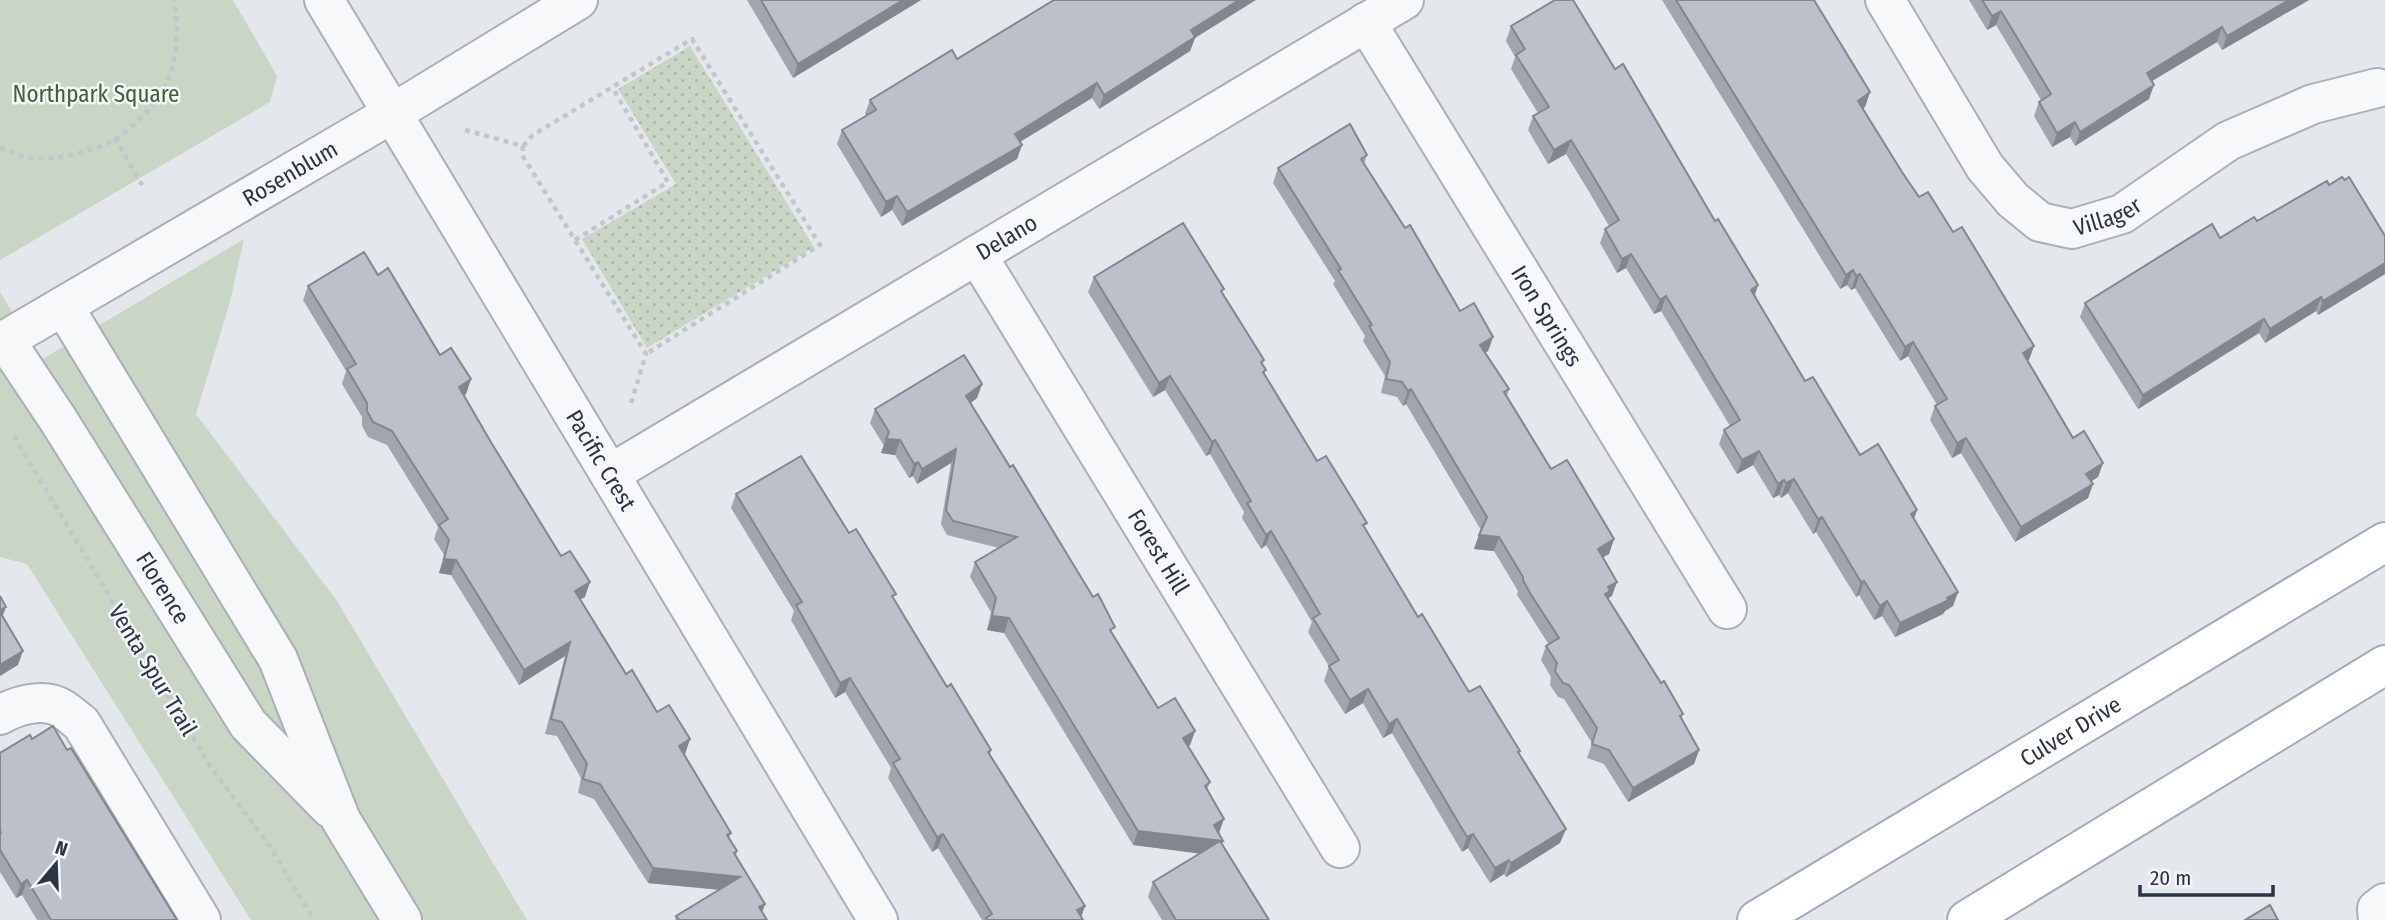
<svg xmlns="http://www.w3.org/2000/svg" width="2385" height="920" viewBox="0 0 2385 920" font-family="'Fira Sans Condensed',sans-serif">
  <defs>
    <pattern id="grass-dots" width="8" height="8" patternUnits="userSpaceOnUse" patternTransform="scale(1.75)"><rect width="8" height="8" fill="#c9d6c5"/><path d="M2 2h.1M6 6h.1" fill="none" stroke="#adb8ab" stroke-width="1.8" stroke-linecap="round"/></pattern>
  </defs>
  <rect width="100%" height="100%" fill="#e4e7ec"/>
  <path fill="url(#grass-dots)" d="M690 46 814 247 647 348 582 239 676 184 618 89Z"/>
  <g fill="#c9d6c5">
    <path d="M0 0H233L277 76 270 102 0 260Z"/>
    <path d="M244 239 230 302 196 414 337 601 527 920H251L27 564 0 557V292L41 360Z"/>
  </g>
  <g fill="none" stroke-linecap="round" stroke-linejoin="round">
    <defs>
      <g id="minor">
        <path id="s1" d="M324 0 878 920"/>
        <path id="s2" d="M1885 0 1985 167 2013 200 2040 222 2072 229 2122 214 2228 141 2313 104 2377 88"/>
        <path id="s3" d="M1366 22 1727 609"/>
        <path id="s4" d="M977 255 1340 848"/>
        <path d="M64 307 278 659 341 820 402 920"/>
        <path id="s5" d="M5 340 59 421 248 724 330 808"/>
        <path id="s6" d="M0 343 393 113 578 0"/>
        <path id="s7" d="M610 474 1404 0"/>
        <path d="M0 715C15 706 39 699 57 706 65 709 74 718 81 723L201 920"/>
        <path d="M2378 920 2377 909 2385 903"/>
      </g>
      <g id="major">
        <path id="s8" d="M1757 920 2385 542"/>
        <path d="M1967 920 2385 665"/>
      </g>
    </defs>
    <use href="#minor" stroke="#a9aeb7" stroke-width="42"/>
    <use href="#major" stroke="#a3abb8" stroke-width="42"/>
    <g stroke="#c2c5cb" stroke-width="4.5" stroke-dasharray="5 5" stroke-linecap="butt">
      <path d="M465 130 523 146 522 155 646 354 630 407"/>
      <path d="M115 138 142 185"/>
      <path d="M523 146 533 135 692 39 820 245 646 354"/>
      <path d="M0 148C10 151 21 157 31 158 52 161 91 152 110 142 131 131 159 102 168 80 179 53 178 27 174 0"/>
      <path d="M575 240 668 182 612 87"/>
      <path d="M14 436 210 766 269 845 314 920"/>
    </g>
    <use href="#minor" stroke="#f7f8fa" stroke-width="38"/>
    <use href="#major" stroke="#fff" stroke-width="38"/>
  </g>
  <g fill="#a1a5ae">
    <path d="M747 0H921L793 78Z"/>
    <path d="M1662 0H1814L1870 92 1865 107 1863 108 1902 172 1919 197 1953 232 2034 346 2028 361 2073 438 2103 463 2098 477 2091 481 2093 484 2088 498 2015 542 1961 453 1952 458 1930 420 1935 406 1937 405 1908 356 1900 361 1855 288 1851 290 1847 285 1840 289Z"/>
    <path d="M1969 0H2309L2222 50 2217 42 2152 81 2149 99 2075 146 2070 137 2052 147 2034 116 2039 102 2041 100 1996 25 1987 30Z"/>
    <path d="M1511 26 1615 69 1758 285 1755 295 1805 381 1860 455 1917 510 1914 519 1958 592 1953 606 1945 611 1943 614 1895 637 1882 616 1874 620 1859 595 1856 597 1816 532 1813 534 1788 493 1781 498 1779 495 1773 498 1753 465 1737 474 1719 444 1724 430 1730 426 1661 311 1654 314 1626 268 1617 273 1600 243 1605 229 1609 226 1588 190 1566 154 1548 164 1528 130 1533 116 1538 113 1511 69 1515 57 1506 41Z"/>
    <path d="M1195 38 1190 51 1099 109 1092 98 1020 142 1022 145 1017 159 902 226 892 210 881 217 837 144 842 130 866 116 865 114 870 100 957 59Z"/>
    <path d="M1367 155 1364 164 1460 311 1493 337 1488 351 1485 353 1509 389 1507 396 1551 469 1614 539 1609 554 1603 557 1612 596 1608 598 1661 683 1683 714 1681 719 1699 750 1694 764 1628 802 1604 764 1587 758 1592 743 1564 699 1558 697 1550 685 1551 677 1541 660 1546 646 1549 645 1525 607 1517 595 1518 591 1494 551 1474 549 1481 530 1406 404 1403 406 1397 397 1381 393 1385 376 1363 341 1365 336 1333 284 1335 281 1273 183 1278 168Z"/>
    <path d="M2329 185 2385 236V274L2318 315 2316 311 2265 343 2259 333 2138 409 2080 317 2085 303 2257 221Z"/>
    <path d="M378 275 440 355 471 379 466 394 463 395 585 597 580 599 626 674 657 712 690 739 685 754H684L731 833 729 838 737 851 736 856 765 904 762 912 767 920H675L676 916 719 890 648 883 594 799 578 793 581 778 557 736 545 734 565 656 519 685 451 575 439 573 444 555 434 539 438 527 387 445 368 437 362 426V417L342 384 346 371 303 300 308 286Z"/>
    <path d="M1094 277 1222 294 1264 360 1262 364 1266 370 1264 374 1317 461 1365 529 1418 617 1469 692 1519 754 1560 843 1506 877 1504 874 1490 883 1468 848 1462 852 1392 733 1383 738 1363 703 1345 714 1324 681 1329 666 1308 632 1312 622 1266 545 1261 549 1242 518 1244 512 1210 454 1206 456 1165 390 1153 397 1088 292Z"/>
    <path d="M982 384 977 398 971 403 1112 634 1158 708 1195 731 1190 745 1188 746 1210 782 1207 790 1222 845 1269 920H1162L1148 897 1153 882 1200 853 1133 845 1004 633 987 630 991 612 970 577 975 562 999 548 947 535 941 524 951 463 917 484 913 476 909 478 895 455 881 453 884 446 870 423 875 409Z"/>
    <path d="M736 494 849 533 894 598 947 687 991 750 990 755 1085 906 1081 917 1083 920H982L938 848 932 852 888 778 891 768 845 692 835 698 791 620 794 611 731 508Z"/>
    <path d="M32 739 67 750 177 920H37L22 895 16 898 0 872V753Z"/>
  </g>
  <g fill="#83868d">
    <path d="M903 0H921L793 78 798 64Z"/>
    <path d="M1239 0H1256L1195 38 1190 51 1099 109 1104 95 1191 30Z"/>
    <path d="M2289 0H2309L2222 50 2227 36Z"/>
    <path d="M2001 11 1996 25 1987 30 1992 16Z"/>
    <path d="M2222 27 2217 42 2142 87 2147 73Z"/>
    <path d="M1097 83 1092 98 1010 148 1015 134Z"/>
    <path d="M2154 85 2149 99 2075 146 2080 132Z"/>
    <path d="M1870 92 1865 107 1852 115 1858 101Z"/>
    <path d="M2075 122 2070 137 2052 147 2057 133Z"/>
    <path d="M1571 140 1566 154 1548 164 1554 150Z"/>
    <path d="M1022 145 1017 159 902 226 907 212Z"/>
    <path d="M897 196 892 210 881 217 886 202Z"/>
    <path d="M1631 254 1626 268 1617 273 1622 259Z"/>
    <path d="M2385 263V274L2318 315 2323 301Z"/>
    <path d="M1853 270 1847 285 1840 289 1846 275Z"/>
    <path d="M1860 274 1855 288 1851 290 1856 276Z"/>
    <path d="M1758 285 1753 300 1751 290Z"/>
    <path d="M1666 296 1661 311 1654 314 1660 300Z"/>
    <path d="M2321 297 2316 311 2265 343 2270 329Z"/>
    <path d="M2264 319 2259 333 2138 409 2143 395Z"/>
    <path d="M1493 337 1488 351 1475 359 1480 345Z"/>
    <path d="M1913 342 1908 356 1900 361 1905 347Z"/>
    <path d="M2034 346 2029 360 2018 367 2023 353Z"/>
    <path d="M1170 376 1165 390 1153 397 1159 383Z"/>
    <path d="M471 379 466 394 453 402 459 387Z"/>
    <path d="M982 384 977 398 961 410 966 396Z"/>
    <path d="M1411 389 1406 404 1403 406 1408 391Z"/>
    <path d="M1966 438 1961 453 1952 458 1957 443Z"/>
    <path d="M886 439 900 440 895 455 881 453Z"/>
    <path d="M1215 440 1210 454 1206 456 1212 442Z"/>
    <path d="M956 449 951 463 917 484 922 469Z"/>
    <path d="M1759 451 1753 465 1737 474 1742 460Z"/>
    <path d="M918 462 913 476 909 478 914 464Z"/>
    <path d="M2103 463 2098 477 2081 488 2086 474Z"/>
    <path d="M1794 479 1788 493 1781 498 1786 483Z"/>
    <path d="M1784 480 1779 495 1773 498 1778 484Z"/>
    <path d="M2093 484 2088 498 2015 542 2021 527Z"/>
    <path d="M1917 510 1912 524 1911 514Z"/>
    <path d="M1822 517 1816 532 1813 534 1818 519Z"/>
    <path d="M1271 531 1266 545 1261 549 1266 535Z"/>
    <path d="M1479 535 1499 537 1494 551 1474 549Z"/>
    <path d="M1614 539 1609 554 1593 563 1598 549Z"/>
    <path d="M444 559 456 560 451 575 439 573Z"/>
    <path d="M1864 581 1859 595 1856 597 1861 582Z"/>
    <path d="M590 582 585 597 570 605 575 591Z"/>
    <path d="M1617 582 1612 596 1607 599 1600 608 1608 587Z"/>
    <path d="M1958 592 1953 606 1945 611 1943 614 1895 637 1900 623Z"/>
    <path d="M1887 601 1882 616 1874 620 1880 606Z"/>
    <path d="M6 607 1 621H0V610Z"/>
    <path d="M992 616 1009 618 1004 633 987 630Z"/>
    <path d="M570 642 565 656 519 685 524 670Z"/>
    <path d="M23 651 18 665 0 676V665Z"/>
    <path d="M850 678 845 692 835 698 840 683Z"/>
    <path d="M1368 689 1363 703 1345 714 1350 700Z"/>
    <path d="M1397 719 1392 733 1383 738 1389 724Z"/>
    <path d="M1195 731 1190 745 1178 752 1183 738Z"/>
    <path d="M690 739 685 754 673 760 679 746Z"/>
    <path d="M1699 750 1694 764 1628 802 1633 788Z"/>
    <path d="M1224 819 1219 833 1214 825Z"/>
    <path d="M1566 829 1560 843 1506 877 1511 863Z"/>
    <path d="M1138 831 1223 841 1218 856 1133 845Z"/>
    <path d="M943 834 938 848 932 852 937 837Z"/>
    <path d="M1473 834 1468 848 1462 852 1467 837Z"/>
    <path d="M1509 860 1504 874 1490 883 1495 868Z"/>
    <path d="M653 868 740 877 735 891 648 883Z"/>
    <path d="M27 880 22 895 16 898 21 884Z"/>
    <path d="M765 904 760 918 759 907Z"/>
    <path d="M1085 906 1080 920 1077 910Z"/>
  </g>
  <g fill="#bbc0ca" stroke="#83868d" stroke-width="2">
    <path d="M761 0H903L798 64Z"/>
    <path d="M1054 0H1239L1191 30 1195 37 1104 95 1097 83 1015 134 1022 145 907 212 897 196 886 202 842 130 876 110 870 100 952 50 957 59Z"/>
    <path d="M1555 0H1573L1615 69 1623 64 1715 221 1718 219 1758 285 1751 290 1805 381 1813 377 1860 455 1878 444 1917 510 1911 514 1958 592 1947 598 1949 600 1900 623 1887 601 1880 606 1864 581 1861 582 1822 517 1818 519 1794 479 1786 483 1784 480 1778 484 1759 451 1742 460 1724 430 1740 420 1666 296 1660 300 1631 254 1622 259 1605 229 1619 220 1593 176 1571 140 1554 150 1533 116 1549 107 1516 55 1525 49 1511 26Z"/>
    <path d="M1676 0H1814L1870 92 1858 101 1902 172 1919 197 1928 192 1953 232 1962 227 2034 346 2023 353 2073 438 2084 431 2103 463 2086 474 2093 484 2021 527 1966 438 1957 443 1935 406 1947 399 1913 342 1905 347 1860 274 1856 276 1853 270 1846 275Z"/>
    <path d="M1982 0H2289L2227 36 2222 27 2147 73 2154 85 2080 132 2075 122 2057 133 2039 102 2051 94 2001 11 1992 16Z"/>
    <path d="M1350 124 1367 155 1361 159 1405 228 1410 225 1460 311 1474 303 1493 337 1480 345 1509 389 1504 392 1551 469 1567 460 1614 539 1598 549 1617 582 1608 587 1610 591 1605 594 1661 683 1664 681 1683 714 1680 716 1699 750 1633 788 1609 750 1592 744 1597 728 1569 685 1563 683 1555 671 1557 663 1546 646 1559 638 1530 593 1523 580V577L1499 537 1479 535 1487 517 1411 389 1408 391 1402 382 1386 379 1390 362 1369 326 1372 325 1338 270 1341 269 1278 168Z"/>
    <path d="M2342 177 2345 180 2349 177 2385 236V263L2323 301 2321 297 2270 329 2264 319 2143 395 2085 303 2212 224 2220 238 2254 217 2257 221 2327 181 2329 185Z"/>
    <path d="M1183 223 1224 289 1221 291 1264 360 1261 362 1266 370 1263 372 1317 461 1326 456 1367 523 1363 525 1418 617 1422 614 1469 692 1480 686 1520 751 1518 752 1566 829 1511 863 1509 860 1495 868 1473 834 1467 837 1397 719 1389 724 1368 689 1350 700 1329 666 1339 660 1313 618 1320 614 1271 531 1266 535 1247 503 1251 501 1215 440 1212 442 1170 376 1159 383 1094 277Z"/>
    <path d="M364 252 378 275 388 268 440 355 451 348 471 379 459 387 492 444 561 556 570 551 590 582 575 591 626 674 632 670 657 712 669 705 690 739 679 746 731 833 727 835 737 851 734 853 765 904 759 907 767 920H679L676 916 740 877 653 868 600 784 583 779 587 764 562 722 551 719 570 642 524 670 456 560 444 559 449 540 439 525 448 519 392 431 373 422 367 411V403L347 369 356 364 308 286Z"/>
    <path d="M964 355 982 384 966 396 1010 467 1013 465 1093 597 1098 594 1115 627 1110 630 1158 708 1175 698 1195 731 1183 738 1210 782 1205 786 1224 819 1214 825 1223 841 1138 831 1009 618 992 616 996 598 975 562 1017 537 953 521 946 510 956 449 922 469 918 462 914 464 900 440 886 439 889 432 875 409Z"/>
    <path d="M801 456 849 533 856 529 896 594 892 596 947 687 951 684 991 750 988 752 1085 906 1077 910 1083 920H987L986 918 992 914 943 834 937 837 893 763 900 759 850 678 840 683 796 605 802 602 736 494Z"/>
    <path d="M0 596 6 607 0 610Z"/>
    <path d="M0 612 23 651 0 665Z"/>
    <path d="M53 726 67 750 71 748 177 920H51L27 880 21 884 0 850V834L1 833 0 830V753L30 735 32 739Z"/>
    <path d="M1220 841 1269 920H1176L1153 882Z"/>
    <path d="M2270 905 2278 920H2245Z"/>
  </g>
  <g text-anchor="middle" dominant-baseline="central" stroke-width="5" stroke-linejoin="round" paint-order="stroke">
    <g font-size="23" fill="#3f6138" stroke="#f4f6f9">
      <text x="96" y="94">Northpark Square</text>
    </g>
    <g font-size="23" fill="#2b3445" stroke="#f4f6f9">
      <text stroke="none"><textPath href="#s6" startOffset="336">Rosenblum</textPath></text>
      <text stroke="none"><textPath href="#s2" startOffset="343">Villager</textPath></text>
      <text stroke="none"><textPath href="#s7" startOffset="462">Delano</textPath></text>
      <text stroke="none"><textPath href="#s3" startOffset="345">Iron Springs</textPath></text>
      <text stroke="none"><textPath href="#s1" startOffset="537">Pacific Crest</textPath></text>
      <text stroke="none"><textPath href="#s4" startOffset="348">Forest Hill</textPath></text>
      <text stroke="none"><textPath href="#s5" startOffset="294">Florence</textPath></text>
      <text transform="translate(153 670) rotate(59)">Venta Spur Trail</text>
      <text stroke="none"><textPath href="#s8" startOffset="366">Culver Drive</textPath></text>
    </g>
  </g>
  <g transform="translate(56 864) rotate(19)" stroke="#f4f6f9" stroke-width="5" paint-order="stroke">
  <path d="M0-5L12 26L0 18L-12 26Z" fill="#2b3445"/>
  <text y="-10" font-size="19" font-weight="bold" text-anchor="middle" fill="#2b3445">N</text>
  </g>
  <path d="M2140 885v10h133v-10" fill="none" stroke="#2b3445" stroke-width="3.5"/>
  <text x="2150" y="885" font-size="21" fill="#2b3445" stroke="#f4f6f9" stroke-width="5" paint-order="stroke">20 m</text>
</svg>
